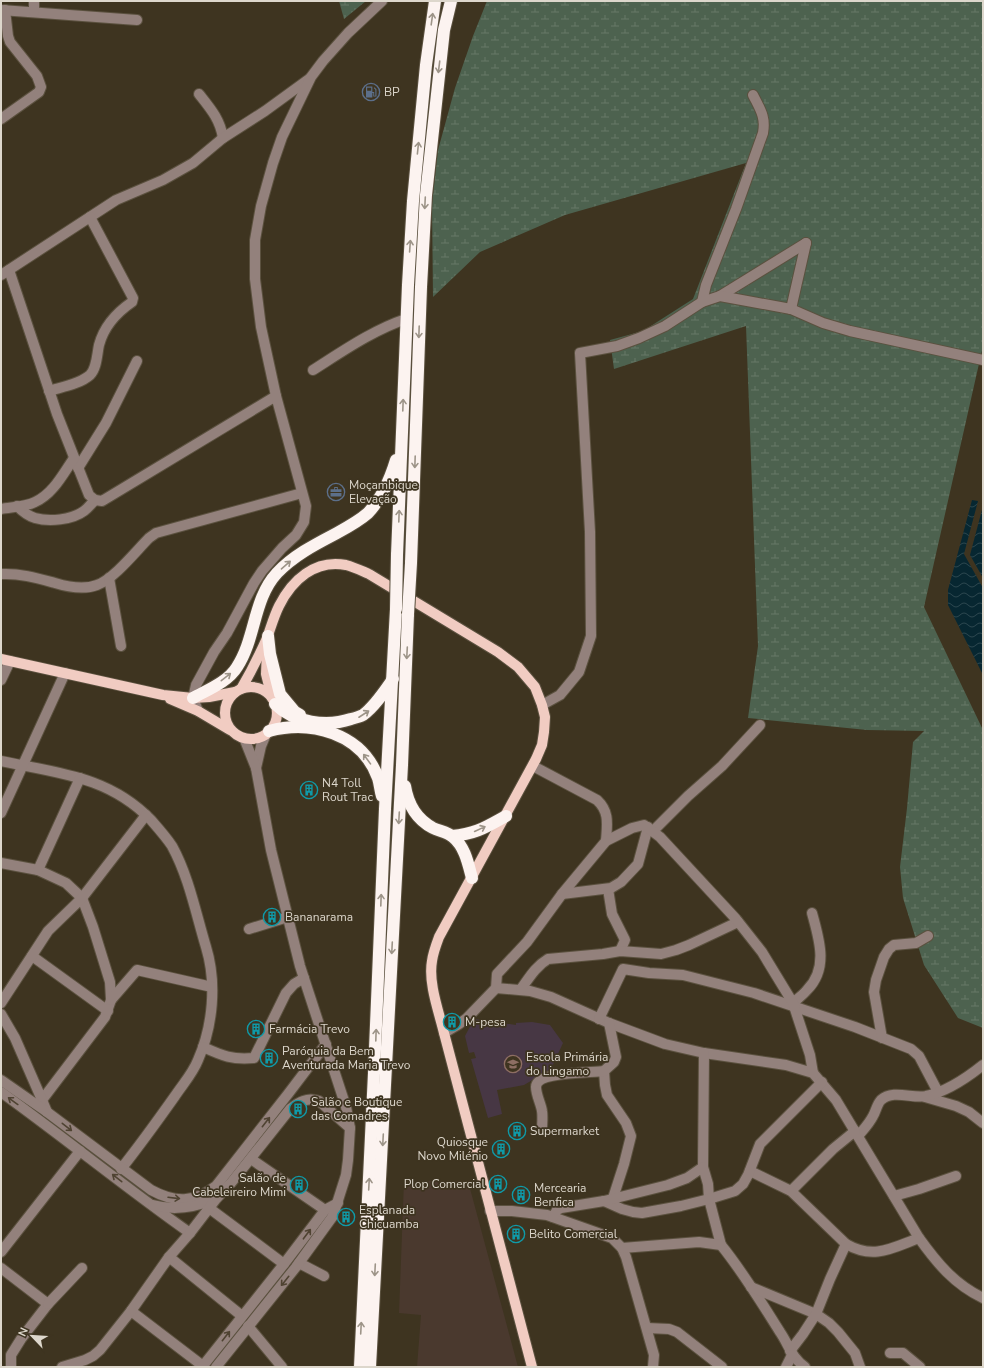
<svg xmlns="http://www.w3.org/2000/svg" width="984" height="1368" viewBox="0 0 984 1368" font-family="'Nunito Sans',sans-serif">
  <defs>
    <pattern id="wetland-marsh" width="20" height="14" patternUnits="userSpaceOnUse"><rect width="20" height="14" fill="#4d624f"/><path d="M1 5h8M5 5V1M11 12h8M15 12V8" fill="none" stroke="#667867"/></pattern>
    <pattern id="water-waves" width="16" height="10" patternUnits="userSpaceOnUse"><rect width="16" height="10" fill="#072731"/><path d="M0 5q4-4 8 0t8 0" fill="none" stroke="#2b464e"/></pattern>
  </defs>
  <rect width="100%" height="100%" fill="#3e3420"/>
  <path fill="#4a392e" d="M404 1181H468L518 1367H417L421 1315 399 1313Z"/>
  <path fill="#473744" d="M474 1019 516 1025V1023L532 1022 550 1025 563 1043 551 1069 524 1085 497 1090 502 1114 488 1118 471 1059 476 1058 474 1052 469 1053 465 1036Z"/>
  <g fill="url(#wetland-marsh)">
    <path d="M339 1H366L344 19Z"/>
    <path d="M487 1H983V346L924 607 983 730V1028L958 1018 924 965 903 898 900 867 907 808 913 742 924 731 867 730 748 718 758 646 746 326 614 369 610 340 643 331 693 299 746 163 565 215 480 252 433 297 432 204 438 150 455 88 473 36Z"/>
  </g>
  <g fill="url(#water-waves)">
    <path d="M972 500 978 501 964 554 983 588V675L948 605V590Z"/>
    <path d="M983 506V578L970 555Z"/>
  </g>
  <g fill="none" stroke-linecap="round" stroke-linejoin="round">
    <defs>
      <g id="minor">
        <path d="M1 10 137 20"/>
        <path d="M34 12V1"/>
        <path d="M199 94C210 108 220 119 223 138"/>
        <path d="M1 119 39 92 41 87 37 76 10 42 8 36 5 10"/>
        <path d="M9 270 57 414 89 495 95 500 102 501 276 396"/>
        <path d="M1 275 116 200 163 180 193 163 223 138 265 111 309 79"/>
        <path d="M720 296 806 243"/>
        <path d="M702 302 706 285 736 209 763 133C766 117 760 109 753 95"/>
        <path d="M791 309 806 243"/>
        <path d="M313 370C343 351 373 330 406 319"/>
        <path d="M49 391C62 387 80 384 90 375 97 368 97 354 99 345 104 326 116 313 132 302L133 298 90 217"/>
        <path d="M78 468 106 423 137 361"/>
        <path d="M17 506C22 511 28 516 35 518 49 522 72 520 84 511 88 508 91 504 95 500"/>
        <path d="M1 509C12 507 25 507 35 502 53 494 63 474 74 458"/>
        <path d="M1 574C20 573 37 578 55 583 68 587 84 590 97 585 114 579 136 551 149 538L156 533 302 493"/>
        <path d="M109 578 121 646"/>
        <path d="M1 680 10 661"/>
        <path d="M542 705 560 695 579 672 591 636 590 532 580 353 617 346 639 338 665 326 702 302 720 296 791 309 823 323 850 331 983 360"/>
        <path d="M198 711 193 698 196 685 214 652 227 633 254 583 262 571 282 548 296 535 304 522 306 506 276 396 261 327 255 279V240L261 206 273 163 282 137 311 77 323 61 348 33 382 1"/>
        <path d="M1 761C57 773 109 776 151 820 158 828 166 837 172 846 189 877 196 914 206 947 217 983 213 1026 198 1060 193 1073 183 1084 175 1096 158 1120 140 1145 121 1169"/>
        <path d="M533 766 597 800C610 812 607 825 606 841"/>
        <path d="M256 768 261 746 266 734"/>
        <path d="M1 813 65 673"/>
        <path d="M653 831 688 796 722 766 760 725"/>
        <path d="M1 863 38 870 66 883 82 898 93 927 110 982 111 1000 105 1017 42 1100 47 1112"/>
        <path d="M38 870 80 778"/>
        <path d="M608 889 612 914 625 940 620 951"/>
        <path d="M562 894 611 888 621 882 638 864 648 827"/>
        <path d="M249 929 288 917"/>
        <path d="M32 956 108 1011"/>
        <path d="M496 988 530 991 551 997 609 1023 665 1044 704 1053 786 1065 813 1073 836 1100 919 1238C937 1263 954 1284 983 1298"/>
        <path d="M521 989C529 978 536 966 548 959L603 954 620 951 661 954 676 950 689 945 738 922"/>
        <path d="M111 1000 137 970 212 987"/>
        <path d="M1 1003 48 931 82 898 146 815"/>
        <path d="M793 1003C797 999 803 995 807 990 829 968 819 939 812 913"/>
        <path d="M1 1014 15 1038 42 1100"/>
        <path d="M599 1019 623 969 649 973 683 975 754 993 855 1027 911 1049 919 1056 938 1092"/>
        <path d="M444 1033 459 1024 467 1018 496 988 497 974 527 942 562 894 606 841 632 828 644 825 660 837 736 919 762 952 793 1003 810 1055 813 1073"/>
        <path d="M882 1038 874 992 876 980 884 957 889 949 894 945 916 943 928 936"/>
        <path d="M203 1047C223 1056 232 1060 254 1058L286 993 294 984 304 978"/>
        <path d="M704 1053 703 1167 708 1184 709 1199 721 1245"/>
        <path d="M604 1071 605 1085 607 1095 626 1123 631 1136 624 1164 613 1198"/>
        <path d="M1 1080 47 1112 151 1190C175 1203 194 1203 216 1186L288 1094 326 1044"/>
        <path d="M1 1092C65 1138 126 1188 190 1233"/>
        <path d="M925 1097 956 1106 969 1112 983 1123"/>
        <path d="M542 1130C542 1124 543 1117 542 1111 541 1104 536 1095 536 1087 536 1071 592 1073 604 1071L614 1062 616 1057 609 1023"/>
        <path d="M858 1136C863 1130 869 1124 873 1116 876 1111 877 1104 881 1100 893 1089 913 1099 926 1096 946 1092 968 1077 983 1065"/>
        <path d="M251 1159 325 1210"/>
        <path d="M750 1171 791 1191 846 1244C874 1260 892 1248 919 1238"/>
        <path d="M791 1191 833 1149 855 1131"/>
        <path d="M894 1196 919 1189 956 1176"/>
        <path d="M604 1201 622 1209 633 1212 642 1213 681 1206 709 1199 735 1191 743 1184 748 1175 760 1144 822 1082"/>
        <path d="M153 1205C174 1211 196 1207 215 1199"/>
        <path d="M209 1208 284 1264"/>
        <path d="M490 1211H512L547 1215 612 1238 622 1248 626 1257 654 1355 653 1367"/>
        <path d="M553 1217 557 1210 561 1208 604 1201 668 1185 687 1178 703 1167"/>
        <path d="M622 1248 699 1242 721 1245C743 1272 761 1302 780 1332 789 1345 791 1357 805 1367"/>
        <path d="M1 1252 80 1151"/>
        <path d="M169 1257 242 1316"/>
        <path d="M299 1263 324 1276"/>
        <path d="M1 1268 48 1304 21 1339 11 1355V1367"/>
        <path d="M751 1287 816 1314 829 1323 838 1332 855 1353 860 1367"/>
        <path d="M48 1304 82 1268"/>
        <path d="M131 1311 203 1366"/>
        <path d="M248 1326 282 1367"/>
        <path d="M647 1328 669 1329 677 1332 722 1367"/>
        <path d="M790 1351 803 1334 816 1314 830 1279 846 1244"/>
        <path d="M890 1353H903L920 1367"/>
        <path d="M62 1367 85 1360 93 1356 100 1350 131 1311 169 1257 190 1233 216 1199 231 1183 290 1109C299 1102 307 1097 319 1101L350 1128"/>
        <path d="M202 1367 284 1264 325 1210 338 1203"/>
        <path d="M216 1367 296 1267 333 1216 346 1175 348 1160 350 1128 346 1107 300 966 271 850 256 768 244 738"/>
        <path d="M786 1367 792 1355"/>
      </g>
      <g id="major">
        <path d="M267 650 266 674 272 698"/>
        <path d="M1 659 163 695 193 698 209 697 235 692"/>
        <circle cx="251" cy="713" r="26"/>
        <path d="M241 689C251 672 259 656 267 638 271 627 274 616 279 606 292 580 315 559 346 565 354 567 362 571 369 574L498 652 518 667 535 687 542 705 545 717 544 732 542 745 536 759 439 937C436 945 433 953 432 961 428 983 439 1012 444 1033L532 1367"/>
        <path d="M170 699 198 711 230 730"/>
      </g>
      <g id="highway">
        <path d="M397 555 408 285 413 201 426 65 435 1"/>
        <path d="M411 563 421 287 426 195 444 30 451 1"/>
        <path d="M268 636 270 654 280 694 295 712 300 715"/>
        <path d="M193 698C207 690 228 682 237 667 256 638 253 599 277 573 294 555 316 544 337 533 348 527 359 521 368 513 382 498 390 480 396 460"/>
        <path d="M275 704C294 723 327 727 351 719 355 718 359 717 363 715 375 706 384 692 393 679"/>
        <path d="M269 731C311 720 362 733 378 778 380 784 380 790 382 796"/>
        <path d="M405 786C408 805 416 819 433 828 439 831 448 832 453 837 465 847 468 863 472 878"/>
        <path d="M452 836C476 834 486 827 506 816"/>
        <path d="M360 1367 374 1073 385 809 396 609"/>
        <path d="M370 1367 402 765 408 614"/>
      </g>
    </defs>
    <use href="#minor" stroke="#5b513f" stroke-width="12"/>
    <use href="#major" stroke="#5b513f" stroke-width="12"/>
    <use href="#highway" stroke="#5b513f" stroke-width="14"/>
    <use href="#minor" stroke="#93817c" stroke-width="10"/>
    <use href="#major" stroke="#f1ccc2" stroke-width="10"/>
    <use href="#highway" stroke="#fcf3f0" stroke-width="12"/>
    <defs>
      <g id="highway-bridge">
        <path d="M396 609 397 555"/>
        <path d="M408 614 411 563"/>
      </g>
    </defs>
    <use href="#highway-bridge" stroke="#5b513f" stroke-width="14" stroke-linecap="butt"/>
    <use href="#highway-bridge" stroke="#fcf3f0" stroke-width="12"/>
  </g>
  <defs><path id="oneway-shaft" d="M-6 0H5M1.5-3L5.5 0L1.5 3" fill="none" stroke-width="1.6" stroke-linecap="round" stroke-linejoin="round"/></defs>
  <g stroke="#9d9488">
    <use href="#oneway-shaft" transform="translate(432 19) rotate(-82)"/>
    <use href="#oneway-shaft" transform="translate(439 67) rotate(97)"/>
    <use href="#oneway-shaft" transform="translate(418 148) rotate(-84)"/>
    <use href="#oneway-shaft" transform="translate(425 203) rotate(93)"/>
    <use href="#oneway-shaft" transform="translate(410 246) rotate(-86)"/>
    <use href="#oneway-shaft" transform="translate(419 332) rotate(92)"/>
    <use href="#oneway-shaft" transform="translate(403 405) rotate(-88)"/>
    <use href="#oneway-shaft" transform="translate(415 462) rotate(92)"/>
    <use href="#oneway-shaft" transform="translate(399 516) rotate(-88)"/>
    <use href="#oneway-shaft" transform="translate(286 565) rotate(-41)"/>
    <use href="#oneway-shaft" transform="translate(407 653) rotate(93)"/>
    <use href="#oneway-shaft" transform="translate(226 677) rotate(-38)"/>
    <use href="#oneway-shaft" transform="translate(364 714) rotate(-33)"/>
    <use href="#oneway-shaft" transform="translate(367 759) rotate(-126)"/>
    <use href="#oneway-shaft" transform="translate(399 818) rotate(93)"/>
    <use href="#oneway-shaft" transform="translate(480 829) rotate(-25)"/>
    <use href="#oneway-shaft" transform="translate(381 900) rotate(-88)"/>
    <use href="#oneway-shaft" transform="translate(392 948) rotate(93)"/>
    <use href="#oneway-shaft" transform="translate(376 1035) rotate(-88)"/>
    <use href="#oneway-shaft" transform="translate(383 1140) rotate(93)"/>
    <use href="#oneway-shaft" transform="translate(369 1184) rotate(-87)"/>
    <use href="#oneway-shaft" transform="translate(375 1270) rotate(93)"/>
    <use href="#oneway-shaft" transform="translate(361 1328) rotate(-87)"/>
  </g>
  <g stroke="#4f4332">
    <use href="#oneway-shaft" transform="translate(13 1101) rotate(-144)"/>
    <use href="#oneway-shaft" transform="translate(266 1122) rotate(-52)"/>
    <use href="#oneway-shaft" transform="translate(67 1127) rotate(38)"/>
    <use href="#oneway-shaft" transform="translate(117 1178) rotate(-142)"/>
    <use href="#oneway-shaft" transform="translate(174 1198) rotate(7)"/>
    <use href="#oneway-shaft" transform="translate(307 1234) rotate(-53)"/>
    <use href="#oneway-shaft" transform="translate(285 1281) rotate(129)"/>
    <use href="#oneway-shaft" transform="translate(226 1336) rotate(-52)"/>
  </g>
  <defs>
    <symbol id="fuel-ring" viewBox="-11 -11 22 22"><circle r="9.5" fill="#3e3420" stroke="#5c6f8a" stroke-width="1.5"/><path d="M-5.5-6h7V0h2V4h1.3V-2.5L3-4.5l.8-.8L6-3V5H2.5V1h-1V6h-7ZM-4.2-4.7v3.2H.2V-4.7Z" fill="#5c6f8a"/></symbol>
    <symbol id="office-ring" viewBox="-11 -11 22 22"><circle r="9.5" fill="#3e3420" stroke="#5c6f8a" stroke-width="1.5"/><path d="M-6-3h4V-5.5h4V-3h4V5H-6ZM-1-4.5V-3h2v-1.5ZM-6 0V1H6V0Z" fill="#5c6f8a"/></symbol>
    <symbol id="building-ring" viewBox="-11 -11 22 22"><circle r="9.5" fill="#3e3420" stroke="#0f9aa8" stroke-width="1.5"/><path d="M-4-6H4V6H1V3H-1V6H-4ZM-2.5-4.3h1.7v1.8h-1.7ZM.8-4.3h1.7v1.8H.8ZM-2.5-1h1.7V.8h-1.7ZM.8-1h1.7V.8H.8Z" fill="#0f9aa8"/></symbol>
    <symbol id="school-ring" viewBox="-11 -11 22 22"><circle r="9.5" fill="#3e3420" stroke="#8d6e63" stroke-width="1.5"/><path d="M0-5L7-2L0 1L-7-2ZM-4 1L0 2.5L4 1V4Q0 6-4 4Z" fill="#8d6e63"/></symbol>
  </defs>
  <g fill-rule="evenodd">
    <use href="#fuel-ring" x="361" y="82" width="20" height="20"/>
    <use href="#office-ring" x="326" y="482" width="20" height="20"/>
    <use href="#building-ring" x="299" y="780" width="20" height="20"/>
    <use href="#building-ring" x="262" y="907" width="20" height="20"/>
    <use href="#building-ring" x="442" y="1012" width="20" height="20"/>
    <use href="#building-ring" x="246" y="1019" width="20" height="20"/>
    <use href="#building-ring" x="259" y="1048" width="20" height="20"/>
    <use href="#school-ring" x="503" y="1054" width="20" height="20"/>
    <use href="#building-ring" x="288" y="1099" width="20" height="20"/>
    <use href="#building-ring" x="507" y="1121" width="20" height="20"/>
    <use href="#building-ring" x="491" y="1139" width="20" height="20"/>
    <use href="#building-ring" x="488" y="1174" width="20" height="20"/>
    <use href="#building-ring" x="289" y="1175" width="20" height="20"/>
    <use href="#building-ring" x="511" y="1185" width="20" height="20"/>
    <use href="#building-ring" x="336" y="1207" width="20" height="20"/>
    <use href="#building-ring" x="506" y="1224" width="20" height="20"/>
  </g>
  <g text-anchor="middle" dominant-baseline="central" stroke-width="3.5" stroke-linejoin="round" paint-order="stroke">
    <g font-size="12" fill="#ddd7cc" stroke="#3e3420" text-anchor="start">
      <text x="384" y="92">BP</text>
      <text x="349" y="485">Moçambique<tspan x="349" dy="14">Elevação</tspan></text>
      <text x="322" y="783">N4 Toll<tspan x="322" dy="14">Rout Trac</tspan></text>
      <text x="285" y="917">Bananarama</text>
      <text x="465" y="1022">M-pesa</text>
      <text x="269" y="1029">Farmácia Trevo</text>
      <text x="282" y="1051">Paróquia da Bem<tspan x="282" dy="14">Aventurada Maria Trevo</tspan></text>
      <text x="526" y="1057">Escola Primária<tspan x="526" dy="14">do Lingamo</tspan></text>
      <text x="311" y="1102">Salão e Boutique<tspan x="311" dy="14">das Comadres</tspan></text>
      <text x="530" y="1131">Supermarket</text>
      <text x="488" y="1142" text-anchor="end">Quiosque<tspan x="488" dy="14">Novo Milénio</tspan></text>
      <text x="286" y="1178" text-anchor="end">Salão de<tspan x="286" dy="14">Cabeleireiro Mimi</tspan></text>
      <text x="485" y="1184" text-anchor="end">Plop Comercial</text>
      <text x="534" y="1188">Mercearia<tspan x="534" dy="14">Benfica</tspan></text>
      <text x="359" y="1210">Esplanada<tspan x="359" dy="14">Chicuamba</tspan></text>
      <text x="529" y="1234">Belito Comercial</text>
    </g>
  </g>
  <rect width="984" height="1368" fill="none" stroke="#ddd7cc" stroke-width="4"/>
  <g transform="translate(32 1336) rotate(295)" stroke="#3e3420" stroke-width="3" paint-order="stroke">
  <path d="M0-3L7 15L0 10L-7 15Z" fill="#ddd7cc"/>
  <text y="-6" font-size="11" font-weight="bold" text-anchor="middle" fill="#ddd7cc">N</text>
  </g>
</svg>
